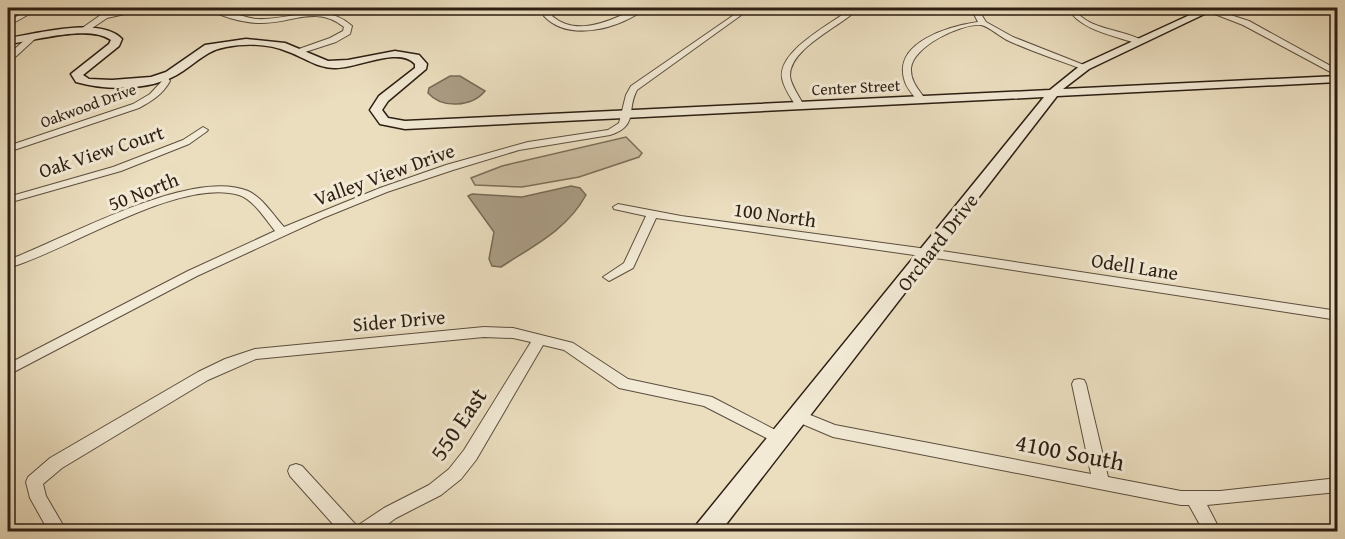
<svg xmlns="http://www.w3.org/2000/svg" width="1345" height="539" viewBox="0 0 1345 539" font-family="'Gentium Book Plus',serif">
  <rect width="100%" height="100%" fill="#ebdebf"/>
  <filter id="stains"><feTurbulence type="fractalNoise" baseFrequency=".00333" numOctaves="4"/><feColorMatrix values="0 0 0 0 .2 0 0 0 0 .09 0 0 0 0 .02 0 0 0 .5 -.17"/></filter>
  <radialGradient id="worn" r=".72"><stop offset=".6" stop-color="#630" stop-opacity="0"/><stop offset="1" stop-color="#630" stop-opacity=".3"/></radialGradient>
  <path fill="#cbbda2" stroke="#7c6e5a" stroke-width="1.5" d="M626 137 642 153 639 157 579 177 522 187 475 185 471 178 502 166Z"/>
  <g fill="#aa9d85" stroke="#786a57" stroke-width="1.5">
    <path d="M450 76H460L485 91C472 107 442 109 428 93L429 88Z"/>
    <path d="M571 186 580 188 586 195C567 230 533 246 501 267L492 266 489 259 494 232 468 196 472 194 522 197Z"/>
  </g>
  <g fill="none" stroke-linecap="round" stroke-linejoin="round">
    <defs>
      <g id="street">
        <path d="M33 8H40L8 26V21Z"/>
        <path d="M139 8H151L107 18 85 33 78 31 102 14Z"/>
        <path d="M206 8C223 6 239 17 256 19 291 21 322 0 352 26L350 34 336 42 299 54H296V50L330 38 343 31 344 27C316 4 291 24 259 23 243 23 219 16 206 8Z"/>
        <path d="M550 8H556L552 16C572 33 597 26 620 16 629 12 637 7 646 8 621 28 569 43 544 16Z"/>
        <path d="M744 8H751L637 90C626 110 639 126 610 135L519 150 453 170 387 192 323 218 197 276 8 375V364L188 271 275 231C265 219 254 200 239 195 179 177 68 251 8 268V260C65 239 191 167 248 191 263 198 273 215 284 227L380 188 446 165 528 142 608 130 619 123 626 95 631 86Z"/>
        <path d="M852 8H859C842 26 789 48 790 76 791 86 800 97 804 106L803 108H797C792 99 784 89 782 78 778 50 833 23 852 8Z"/>
        <path d="M971 8H977L986 22 1013 37 1089 67 1082 69C1058 60 1033 52 1009 41 1000 37 990 27 981 25 962 23 913 46 911 68 910 81 919 90 926 100L919 102C914 96 908 90 905 82 891 42 950 26 978 22Z"/>
        <path d="M1067 8H1073C1090 32 1123 28 1145 42L1138 44C1113 35 1082 31 1067 8Z"/>
        <path d="M1209 8 1249 21 1338 70V76L1243 25 1207 11 1205 10Z"/>
        <path d="M29 36 36 38 11 61H8V55Z"/>
        <path d="M160 75H166L170 81C163 94 152 101 139 108L8 152V146L133 104 150 94 162 81 159 77Z"/>
        <path d="M203 127 208 130 206 132 189 144 121 171 8 203V197L113 167 183 140Z"/>
        <path d="M618 204 681 216 942 251 1338 311V320L942 259 656 218 633 268 609 281 603 277 624 263 646 216 614 209 613 207Z"/>
        <path d="M484 327 513 328 573 343 628 379 712 397 785 435 788 439 785 443 780 445 704 406 619 388 564 350 543 345 476 460 461 479 441 495 396 518 377 532H340L290 476 288 471 290 466 296 464 302 466 357 526 384 508 429 485 449 469 464 450 531 342 513 338 484 337 256 359 208 380 62 468 43 484 46 496 67 532H49L30 498 26 482 28 477 50 458 198 372 225 359 255 349Z"/>
        <path d="M1079 379 1084 380 1086 384 1108 477 1181 491H1220L1338 478V492L1207 505 1221 532H1204L1189 505H1181L833 437 793 420 791 416 793 412 798 410 835 425 1091 474 1072 384 1074 380Z"/>
      </g>
      <path id="secondary" d="M1205 8H1217L1089 69 1063 89 1338 76V82L1057 96 720 532H694L697 524 1044 97 405 129 380 124 370 110 379 96 415 68V64C399 46 358 68 336 68 319 69 305 58 289 52 270 44 247 43 226 47 208 50 198 61 183 71 154 91 109 91 76 82L71 74 109 44 111 40C88 24 35 41 8 44V38C37 34 100 16 122 39L119 46 83 75 89 79 112 80 151 77 166 72 205 45 246 39 285 43 328 61 348 60 395 51 419 55 427 64 426 69 388 101 382 110 388 118 405 121 1050 90 1081 65Z"/>
    </defs>
    <use href="#street" stroke="#5c4e3e" stroke-width="2"/>
    <use href="#secondary" stroke="#2c1e13" stroke-width="3"/>
    <use href="#street" fill="#f2ead5" fill-rule="evenodd"/>
    <use href="#secondary" fill="#f2ead5" fill-rule="evenodd"/>
  </g>
  <g text-anchor="middle" dominant-baseline="central" stroke-width="6" stroke-linejoin="round" paint-order="stroke">
    <g font-size="16" fill="#2c1e13" stroke="#f2ead5">
      <text transform="translate(856 87) rotate(-3)">Center Street</text>
      <text transform="translate(88 105) rotate(-20)">Oakwood Drive</text>
    </g>
    <g font-size="20" fill="#2c1e13" stroke="#f2ead5">
      <text transform="translate(101 151) rotate(-18)">Oak View Court</text>
      <text transform="translate(384 174) rotate(-20)">Valley View Drive</text>
      <text transform="translate(143 191) rotate(-21)">50 North</text>
      <text transform="translate(775 214) rotate(8)">100 North</text>
      <text transform="translate(937 242) rotate(-52)">Orchard Drive</text>
      <text transform="translate(1135 266) rotate(9)">Odell Lane</text>
      <text transform="translate(399 320) rotate(-5)">Sider Drive</text>
    </g>
    <g font-size="24" fill="#2c1e13" stroke="#f2ead5">
      <text transform="translate(458 424) rotate(-56)">550 East</text>
      <text transform="translate(1070 452) rotate(11)">4100 South</text>
    </g>
  </g>
  <rect width="1345" height="539" fill="none" stroke="#ebdebf" stroke-width="30"/>
  <rect x="9" y="9" width="1327" height="521" fill="none" stroke="#2c1e13" stroke-width="3"/>
  <rect x="15" y="15" width="1315" height="509" fill="none" stroke="#2c1e13" stroke-width="1.5"/>
  <rect width="100%" height="100%" filter="url(#stains)"/>
  <rect width="100%" height="100%" fill="url(#worn)"/>
</svg>
